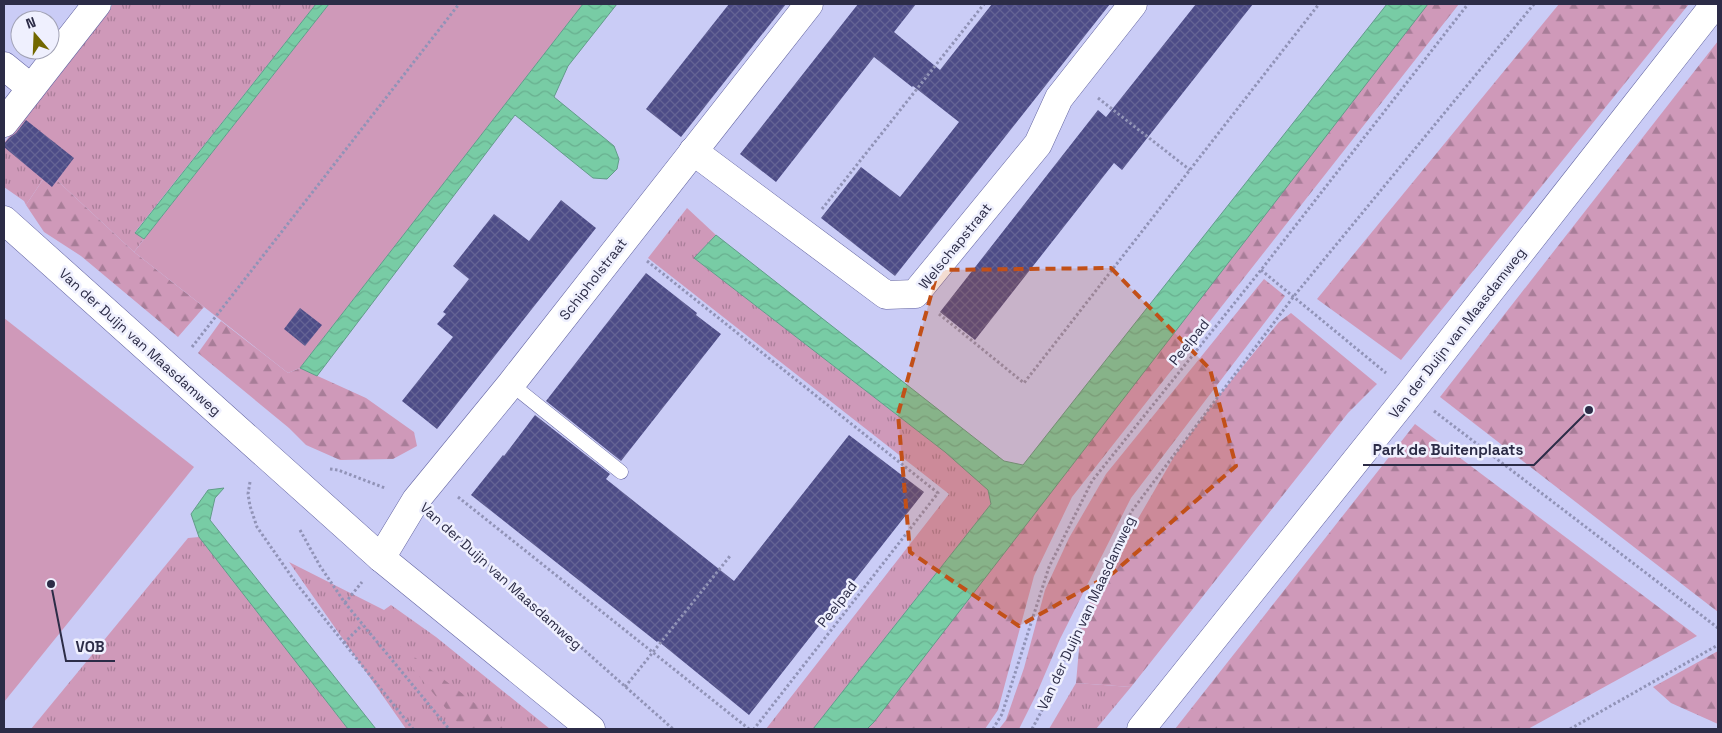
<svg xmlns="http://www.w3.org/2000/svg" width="1722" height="733" viewBox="0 0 1722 733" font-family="'Space Grotesk',sans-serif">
  <defs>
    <pattern id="grass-tufts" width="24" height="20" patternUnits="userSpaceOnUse" patternTransform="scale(1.25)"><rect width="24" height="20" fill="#cf99b9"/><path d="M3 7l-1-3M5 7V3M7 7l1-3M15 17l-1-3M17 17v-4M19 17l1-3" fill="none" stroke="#a87d98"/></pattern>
    <pattern id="forest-firs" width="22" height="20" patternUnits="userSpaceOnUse" patternTransform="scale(1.25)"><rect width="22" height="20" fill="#cf99b9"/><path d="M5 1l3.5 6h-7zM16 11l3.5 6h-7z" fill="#a87d98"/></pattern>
    <pattern id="water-waves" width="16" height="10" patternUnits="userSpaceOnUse" patternTransform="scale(1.25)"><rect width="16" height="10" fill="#78cca5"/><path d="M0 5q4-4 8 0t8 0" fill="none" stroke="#68af8f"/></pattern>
    <pattern id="building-cross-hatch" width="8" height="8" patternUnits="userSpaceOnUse" patternTransform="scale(1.25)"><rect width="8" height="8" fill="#4d4c87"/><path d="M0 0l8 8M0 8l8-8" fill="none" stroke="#646394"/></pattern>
  </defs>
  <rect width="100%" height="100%" fill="#caccf6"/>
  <g fill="url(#grass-tufts)">
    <path d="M113 4H316L135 232 144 239 134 252 48 172 26 205 24 201 4 187V143Z"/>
    <path d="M687 208 716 235 694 258 945 452 989 490 991 504 813 729H766L949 494 648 258Z"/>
    <path d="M199 537 348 729H31L188 538Z"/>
    <path d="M289 562 384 610 391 605 436 637 550 729H406Z"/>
    <path d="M1076 683 1131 687 1096 729H1049Z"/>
  </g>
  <g fill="url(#forest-firs)">
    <path d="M1427 4H1459L1072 497 1034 576 998 710 985 729H867Z"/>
    <path d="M1559 4H1689L1401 360 1317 299Z"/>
    <path d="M1718 41V612L1440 397Z"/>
    <path d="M48 172 134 252 204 307 178 337 81 256 44 232 26 205Z"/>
    <path d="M1264 279 1285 296 1131 498 1060 639 1036 695 1019 729H999L1006 720 1024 668 1045 590 1069 538 1106 474Z"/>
    <path d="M1291 313 1377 384 1348 413 1131 687 1076 683 1082 615 1175 455 1218 397 1279 322Z"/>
    <path d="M221 321 288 373 300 368 366 398 414 432 417 446 393 459 340 460 306 445 289 428 198 353Z"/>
    <path d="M1415 424 1697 636 1528 729H1175Z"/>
    <path d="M383 633 506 727 509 729H463Z"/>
    <path d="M1718 651V724L1671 703 1653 687Z"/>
  </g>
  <g fill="#cf99b9">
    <path d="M329 4H583L300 368 288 373 134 252Z"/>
    <path d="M4 318 194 467 4 702Z"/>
  </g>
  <g fill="url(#water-waves)" stroke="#619c89">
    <path d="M316 4H329L144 239 135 233Z"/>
    <path d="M583 4H617L568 66 554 97 614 146 619 159 617 169 607 179 593 178 515 115 317 376 300 368Z"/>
    <path d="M1387 4H1428L874 722 867 729H813L991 504 988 490 945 452 694 258 716 235 1004 461 1023 465Z"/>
    <path d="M224 488 215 498 210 520 376 729H348L199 537 191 514 208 490Z"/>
  </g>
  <g fill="url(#building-cross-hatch)">
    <path d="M729 4H786L681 137 646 109Z"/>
    <path d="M858 4H916L894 32 940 70 992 4H1110L895 276 821 218 861 167 900 197 959 122 913 86 912 87 874 57 776 182 740 154Z"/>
    <path d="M1196 4H1253L1122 170 1114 163 975 340 940 312 1098 110 1106 117Z"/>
    <path d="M26 120 74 158 52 187 4 147V144L9 138 16 133Z"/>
    <path d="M561 200 596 228 437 429 402 401 453 337 437 324 446 314 443 312 469 279 453 266 494 214 529 241Z"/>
    <path d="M646 273 697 313 696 315 721 334 621 461 546 401Z"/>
    <path d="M300 308 322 325 305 346 284 329Z"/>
    <path d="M535 415 610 474 606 479 734 581 849 435 924 492 749 715 658 641 657 642 471 495 503 455 504 456Z"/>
  </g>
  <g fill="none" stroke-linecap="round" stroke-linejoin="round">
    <defs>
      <path id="service" d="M511 384 621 472"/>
      <g id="minor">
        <path d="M4 66 31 88"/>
        <path d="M4 123 97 4"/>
        <path d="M693 151 886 295 915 294 1038 144 1059 98 1133 4"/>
        <path d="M381 558 416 500 511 384 809 4"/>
      </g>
      <g id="tertiary">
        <path d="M4 220 381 558 591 729"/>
        <path d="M1141 729 1410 393 1715 4"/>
      </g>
    </defs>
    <use href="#service" stroke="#6465a2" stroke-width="15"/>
    <use href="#minor" stroke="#6465a2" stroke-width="29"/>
    <use href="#tertiary" stroke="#6465a2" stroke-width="29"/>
    <g stroke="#9193b7" stroke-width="3" stroke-dasharray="2.5 2.5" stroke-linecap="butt">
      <path d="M1098 98 1190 170"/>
      <path d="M822 209 984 4"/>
      <path d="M647 261 938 493 754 729"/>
      <path d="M1261 270 1386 373"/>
      <path d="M939 314 1024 383 1319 4"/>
      <path d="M192 347 459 4"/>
      <path d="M1434 411 1718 628"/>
      <path d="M330 469 338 470 385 488"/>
      <path d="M250 482 248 494 250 506 257 527 296 583 413 729"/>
      <path d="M458 497 749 729"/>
      <path d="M439 521 673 729"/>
      <path d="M300 530 320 566 345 603 449 729"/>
      <path d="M345 603 362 582"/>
      <path d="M344 643 362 625"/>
      <path d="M625 687 730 556"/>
      <path d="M993 729 1002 714 1049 567 1092 481 1261 270 1468 4"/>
      <path d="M1032 729 1047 701 1131 512 1294 296 1534 4"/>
      <path d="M1570 729 1718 645"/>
    </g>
    <use href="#service" stroke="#fff" stroke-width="14"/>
    <use href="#minor" stroke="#fff" stroke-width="28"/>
    <use href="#tertiary" stroke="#fff" stroke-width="28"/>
  </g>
  <path fill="#c25018" fill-opacity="0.2" stroke="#c25018" stroke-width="4" stroke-dasharray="10 6" stroke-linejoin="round" d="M1111 268 1210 369 1236 466 1113 573 1019 626 910 552 898 414 938 270Z"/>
  <g text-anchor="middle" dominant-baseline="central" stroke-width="5" stroke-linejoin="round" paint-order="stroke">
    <g font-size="14" fill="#2c2c47" stroke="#eff0fe">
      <text transform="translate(955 246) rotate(-51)">Welschapstraat</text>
      <text transform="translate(593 279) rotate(-52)">Schipholstraat</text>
      <text transform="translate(1457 333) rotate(-52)">Van der Duijn van Maasdamweg</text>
      <text transform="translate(140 342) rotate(42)">Van der Duijn van Maasdamweg</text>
      <text transform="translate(1189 342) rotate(-51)">Peelpad</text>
      <text transform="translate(501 576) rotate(42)">Van der Duijn van Maasdamweg</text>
      <text transform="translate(837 604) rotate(-52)">Peelpad</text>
      <text transform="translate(1086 613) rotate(-65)">Van der Duijn van Maasdamweg</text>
    </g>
  </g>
  <path fill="none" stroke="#2c2c47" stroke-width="2" d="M1589 410L1534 465H1363M51 584L66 661H115"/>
  <g fill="#2c2c47" stroke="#eff0fe" stroke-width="2">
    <circle cx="1589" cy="410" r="5"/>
    <circle cx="51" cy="584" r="5"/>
  </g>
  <g font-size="15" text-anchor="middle" font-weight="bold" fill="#2c2c47" stroke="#eff0fe" stroke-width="5" stroke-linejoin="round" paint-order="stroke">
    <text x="1448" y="455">Park de Buitenplaats</text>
    <text x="90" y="652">VOB</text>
  </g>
  <rect width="1722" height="733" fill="none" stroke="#2c2c47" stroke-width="10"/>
  <g transform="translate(35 35) rotate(341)"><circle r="24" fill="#eff0fe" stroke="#a1a2b5"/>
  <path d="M0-4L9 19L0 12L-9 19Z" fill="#726800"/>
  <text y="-8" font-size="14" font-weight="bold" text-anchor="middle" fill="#2c2c47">N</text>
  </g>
</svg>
